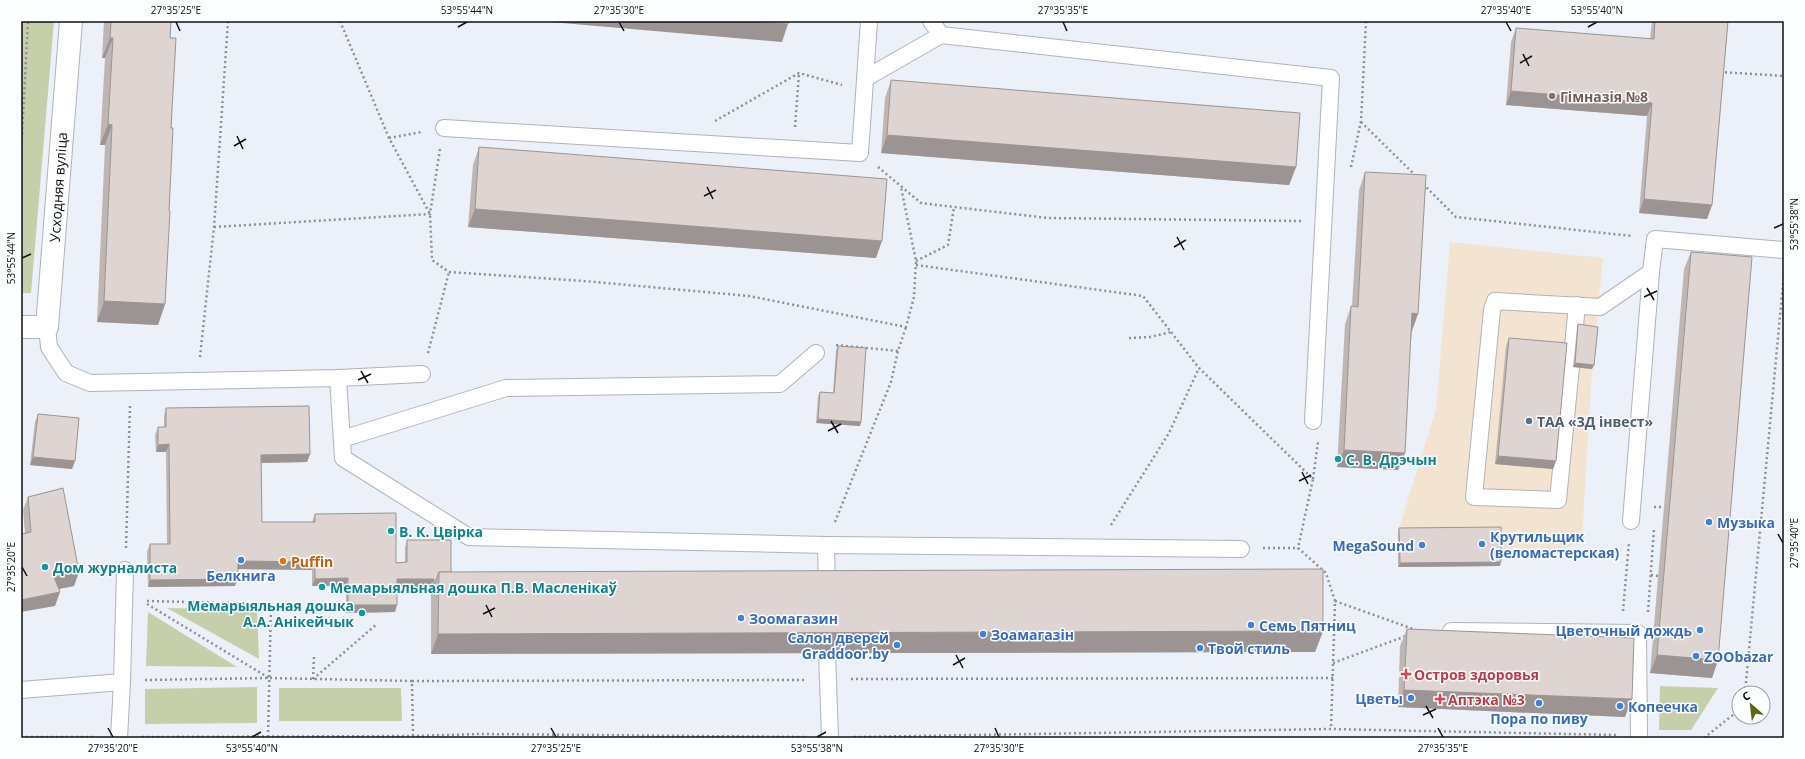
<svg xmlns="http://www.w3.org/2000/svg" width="1805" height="759" viewBox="0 0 1805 759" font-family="'Open Sans',sans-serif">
  <rect width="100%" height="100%" fill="#ecf0f8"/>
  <path fill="#f2e4d0" d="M1450 242 1603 258 1592 369 1582 539 1560 552 1500 554V566L1398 567V532L1436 409Z"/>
  <g fill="#c6cfa9">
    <path d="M21 21H54L31 293H21Z"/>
    <path d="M167 608 257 610 259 659Z"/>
    <path d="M148 612 237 667 146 666Z"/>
    <path d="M1660 686 1718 688 1691 730H1659Z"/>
    <path d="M257 687V723L145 724V689Z"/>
    <path d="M279 688H401L402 721H279Z"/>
  </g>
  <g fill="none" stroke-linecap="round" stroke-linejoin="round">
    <defs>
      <g id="lane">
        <path d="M931 21 941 35"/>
        <path d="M866 78 941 35 1331 78 1313 421"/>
        <path d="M444 128 860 153 869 21"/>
        <path d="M1577 305 1558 500 1474 497 1492 310 1495 301 1600 307 1651 272"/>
        <path d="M47 327 49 347 66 373 90 383 338 378 422 374"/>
        <path d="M338 378 343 458 469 537 826 545 1241 549"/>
        <path d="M342 439 506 388 780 384 816 353"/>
        <path d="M1631 521 1651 272 1655 239 1784 250"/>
        <path d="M826 545 827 591"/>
        <path d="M1451 631 1638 633 1639 738"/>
        <path d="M827 653 830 738"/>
        <path d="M122 682 125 570"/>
        <path d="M21 690 122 682 119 738"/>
      </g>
      <path id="street" d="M21 327H47L71 21"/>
    </defs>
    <use href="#lane" stroke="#afb3bb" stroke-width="18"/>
    <use href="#street" stroke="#afb3bb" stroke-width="24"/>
    <g stroke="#8c8f95" stroke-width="2.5" stroke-dasharray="2 3" stroke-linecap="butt">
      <path d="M340 21 389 138 430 214 432 260 449 272 584 281 749 296 906 327 914 297 916 261 901 187"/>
      <path d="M1720 72 1784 76"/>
      <path d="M715 121 799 73 842 85"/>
      <path d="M1361 122 1416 176"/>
      <path d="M795 127 799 74"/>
      <path d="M389 138 422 132"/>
      <path d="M21 154 28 21"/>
      <path d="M878 167 921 203 954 207 1048 218 1301 221"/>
      <path d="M1351 167 1361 121 1366 21"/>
      <path d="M1423 184 1456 217 1632 236"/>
      <path d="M214 227 430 214 440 149"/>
      <path d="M916 261 948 245 954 207"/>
      <path d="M916 265 1143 296 1199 368 1313 479 1298 548 1326 573 1335 601 1331 729"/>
      <path d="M1129 338 1150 337 1171 332"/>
      <path d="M836 345 898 351"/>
      <path d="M428 353 449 272"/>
      <path d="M200 357 214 227 228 21"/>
      <path d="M1313 479 1318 442"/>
      <path d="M1654 507H1664"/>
      <path d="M835 522 891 382 898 351 906 327"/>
      <path d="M1111 525 1169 433 1199 368"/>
      <path d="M126 548 130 405"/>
      <path d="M1263 548H1298"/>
      <path d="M1651 575 1658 576"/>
      <path d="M147 601 271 604 268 737"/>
      <path d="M1335 601 1416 630"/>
      <path d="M147 604 269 678"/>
      <path d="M1623 611 1629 542"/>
      <path d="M1648 612 1654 529"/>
      <path d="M1333 663 1406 636"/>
      <path d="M313 679 377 624"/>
      <path d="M313 679 314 657"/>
      <path d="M851 679 1333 678"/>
      <path d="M145 680 269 678 412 681 413 736"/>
      <path d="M412 681 806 680"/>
      <path d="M1745 693 1784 273"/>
      <path d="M21 737H97"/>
      <path d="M142 737 413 736 480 734 807 737"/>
      <path d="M854 737 1331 729 1616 735"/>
      <path d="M1704 738 1739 710"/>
    </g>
    <use href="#lane" stroke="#fff" stroke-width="16"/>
    <use href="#street" stroke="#fff" stroke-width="22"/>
  </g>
  <g fill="#bfb6b4">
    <path d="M104 21H171L170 38 171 128 165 304 158 325 97 322 105 145H100L105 58H102Z"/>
    <path d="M1652 21H1728L1712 205 1707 219 1639 213 1647 116 1506 105 1511 42 1516 28 1650 39Z"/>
    <path d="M891 80 1296 167 1289 185 881 153 885 98Z"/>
    <path d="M479 147 876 258 468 227 473 165Z"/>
    <path d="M1365 172 1412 331 1398 470 1337 467 1345 324 1351 306H1352L1359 190Z"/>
    <path d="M1691 252 1718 660 1712 678 1650 673 1684 269Z"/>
    <path d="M1578 324 1594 365 1592 369 1573 367 1577 328Z"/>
    <path d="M1509 338 1556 461 1553 469 1495 464 1506 346Z"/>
    <path d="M838 346 861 422 860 426 816 423 818 396 820 392 833 393 836 350Z"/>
    <path d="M166 408 310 454 307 462 261 463 262 522H312L315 514 396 563 405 562V548L407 540 451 572 1323 631 1315 652 431 654V587H397L395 612 346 613V586H312V570L238 569 235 586 148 587 147 552 150 544H167L166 452H156L155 435 158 427H164V416Z"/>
    <path d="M38 414 75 461 72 469 30 465 35 422Z"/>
    <path d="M28 497 79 572 74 586 58 589 55 606 22 534H25L23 510Z"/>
    <path d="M1399 528 1500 566 1398 567V532Z"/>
    <path d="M1407 629 1625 717 1398 707 1400 646Z"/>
  </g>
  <g fill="#9b9492">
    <path d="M539 21H748L788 24 782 42Z"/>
    <path d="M110 38H113L105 58H102Z"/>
    <path d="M1511 91 1652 103 1647 116 1506 105Z"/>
    <path d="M108 124 112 125 105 145H100Z"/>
    <path d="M887 135 1296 167 1289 185 881 153Z"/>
    <path d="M1644 199 1712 205 1707 219 1639 213Z"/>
    <path d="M475 209 882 241 876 258 468 227Z"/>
    <path d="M104 301 165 304 158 325 97 322Z"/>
    <path d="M1412 313 1418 314 1412 331H1406Z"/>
    <path d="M1575 363 1594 365 1592 369 1573 367Z"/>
    <path d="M818 419 861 422 860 426 816 423Z"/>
    <path d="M169 444 166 452H156L158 445Z"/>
    <path d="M1344 450 1405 453 1398 470 1337 467Z"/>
    <path d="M310 454 307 462 258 463 261 455Z"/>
    <path d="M1498 456 1556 461 1553 469 1495 464Z"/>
    <path d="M33 457 75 461 72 469 30 465Z"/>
    <path d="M238 561 315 562 312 570 235 569Z"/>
    <path d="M1501 562 1500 566 1398 567 1400 563Z"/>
    <path d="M79 572 74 586 49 591 54 577Z"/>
    <path d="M348 578 346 586H312L315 579Z"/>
    <path d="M238 579 235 586 148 587 150 580Z"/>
    <path d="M397 579H434L431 587H395Z"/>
    <path d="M60 592 55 606 21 612V600Z"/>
    <path d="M348 605H397L395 612 346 613Z"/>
    <path d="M1323 631 1315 652 431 654 438 634Z"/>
    <path d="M1657 655 1718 660 1712 678 1650 673Z"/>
    <path d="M1404 690 1632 699 1625 717 1398 707Z"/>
  </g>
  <g fill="#ded4d1" stroke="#9b9492">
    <path d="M111 21H171L170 38H176L171 128H173L169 211H170L165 304 104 301 112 125 108 124 113 38H110Z"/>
    <path d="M748 21H788V24Z"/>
    <path d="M1655 21H1728L1712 205 1644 199 1652 103 1511 91 1516 28 1654 39Z"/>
    <path d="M891 80 1300 113 1296 167 887 135Z"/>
    <path d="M479 147 887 179 882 241 475 209Z"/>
    <path d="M1365 172 1426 175 1418 314 1412 313 1405 453 1344 450 1351 306 1358 307Z"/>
    <path d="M1691 252 1752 257 1718 660 1657 655Z"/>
    <path d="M1578 324 1598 327 1594 365 1575 363Z"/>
    <path d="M1509 338 1567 343 1556 461 1498 456Z"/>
    <path d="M838 346 866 348 861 422 818 419 820 392 834 393Z"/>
    <path d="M309 406 310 454 261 455 262 522H315V514L396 513V563L407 562V540H451V572H439L434 585V579H397V605H348V578L315 579V562L238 561V579L150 580V544H170L169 444 158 445V427H166V408Z"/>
    <path d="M38 414 79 418 75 461 33 457Z"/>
    <path d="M63 488 79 572 54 577 60 592 21 600V528L22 534 31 532 28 497Z"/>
    <path d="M1501 527V562L1400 563 1399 528Z"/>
    <path d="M1323 569V631L438 634 439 572Z"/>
    <path d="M1407 629 1634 638 1632 699 1404 690Z"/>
    <path d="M1418 737 1434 738H1418Z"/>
  </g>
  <path fill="none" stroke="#0f1013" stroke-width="1.5" d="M176 22 180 31M619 22 624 31M1063 22 1067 31M1506 22 1511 31M458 27 467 22M1588 27 1597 22M1523 54 1529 66M1520 63 1532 56M237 136 243 149M234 146 246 139M707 187 713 199M704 196 716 190M1774 228 1783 224M1177 237 1184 250M1174 247 1186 240M22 258 31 254M1647 288 1654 300M1644 297 1657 291M361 371 368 383M358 380 371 374M831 421 838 433M828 431 841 424M1302 472 1308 484M1299 481 1311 475M1778 534 1783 543M22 567 27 576M486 605 492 617M483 614 495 608M956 655 963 668M953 665 965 658M1426 706 1433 718M1423 715 1436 709M108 728 113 737M551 728 556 737M995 728 999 737M1438 728 1443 737M252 737 261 732M817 737 826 732"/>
  <circle fill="#8d6e63" stroke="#fcfdff" stroke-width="1.5" cx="1552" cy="96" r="4"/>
  <circle fill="#5c6f8a" stroke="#fcfdff" stroke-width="1.5" cx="1529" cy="421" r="4"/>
  <g fill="#0f9aa8" stroke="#fcfdff" stroke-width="1.5">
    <circle cx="1338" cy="459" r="4"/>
    <circle cx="391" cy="531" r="4"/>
    <circle cx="45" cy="567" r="4"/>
    <circle cx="322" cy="587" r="4"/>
    <circle cx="362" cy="613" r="4"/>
  </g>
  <g fill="#3f7fe0" stroke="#fcfdff" stroke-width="1.5">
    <circle cx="1709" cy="522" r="4"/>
    <circle cx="1482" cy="544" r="4"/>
    <circle cx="1422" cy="545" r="4"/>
    <circle cx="241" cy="560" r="4"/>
    <circle cx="741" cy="618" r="4"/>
    <circle cx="1251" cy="625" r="4"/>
    <circle cx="1700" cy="630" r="4"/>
    <circle cx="983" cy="634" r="4"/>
    <circle cx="897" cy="645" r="4"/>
    <circle cx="1200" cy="648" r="4"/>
    <circle cx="1696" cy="656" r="4"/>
    <circle cx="1411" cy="698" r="4"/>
    <circle cx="1539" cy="703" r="4"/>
    <circle cx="1620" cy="706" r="4"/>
  </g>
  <circle fill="#e8710a" stroke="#fcfdff" stroke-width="1.5" cx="283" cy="561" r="4"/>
  <g fill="#e0444e" stroke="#fcfdff" stroke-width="1.5">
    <path d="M1404 668h4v4h4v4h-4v4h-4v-4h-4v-4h4z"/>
    <path d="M1438 693h4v4h4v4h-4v4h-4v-4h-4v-4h4z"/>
  </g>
  <g text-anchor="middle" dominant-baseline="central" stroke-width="3" stroke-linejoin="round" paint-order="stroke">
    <g font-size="14" font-weight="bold" fill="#785e54" stroke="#fcfdff" text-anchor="start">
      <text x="1560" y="96">Гімназія №8</text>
    </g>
    <g font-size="14" fill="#0f1013" stroke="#fcfdff">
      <text transform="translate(58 187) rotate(-86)">Усходняя вуліца</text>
    </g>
    <g font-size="14" font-weight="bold" fill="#4e5e75" stroke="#fcfdff" text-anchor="start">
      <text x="1537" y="421">ТАА «3Д інвест»</text>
    </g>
    <g font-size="14" font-weight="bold" fill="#0d838f" stroke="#fcfdff" text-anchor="start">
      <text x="1346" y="459">С. В. Дрэчын</text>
      <text x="399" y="531">В. К. Цвірка</text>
      <text x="53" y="567">Дом журналиста</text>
      <text x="330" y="587">Мемарыяльная дошка П.В. Масленікаў</text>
      <text x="354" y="605" text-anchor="end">Мемарыяльная дошка<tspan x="354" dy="16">А.А. Анікейчык</tspan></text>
    </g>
    <g font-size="14" font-weight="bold" fill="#366cbe" stroke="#fcfdff" text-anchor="start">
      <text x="1717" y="522">Музыка</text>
      <text x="1490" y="536">Крутильщик<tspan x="1490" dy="16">(веломастерская)</tspan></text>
      <text x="1414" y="545" text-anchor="end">MegaSound</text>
      <text x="241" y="575" text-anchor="middle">Белкнига</text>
      <text x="749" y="618">Зоомагазин</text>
      <text x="1259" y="625">Семь Пятниц</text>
      <text x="1692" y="630" text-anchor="end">Цветочный дождь</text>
      <text x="991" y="634">Зоамагазін</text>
      <text x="889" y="637" text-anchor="end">Салон дверей<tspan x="889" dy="16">Graddoor.by</tspan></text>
      <text x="1208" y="648">Твой стиль</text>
      <text x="1704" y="656">ZOObazar</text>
      <text x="1403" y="698" text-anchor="end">Цветы</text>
      <text x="1628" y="706">Копеечка</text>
      <text x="1539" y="718" text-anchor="middle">Пора по пиву</text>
    </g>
    <g font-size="14" font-weight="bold" fill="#c56008" stroke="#fcfdff" text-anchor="start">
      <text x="291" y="561">Puffin</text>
    </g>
    <g font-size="14" font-weight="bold" fill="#be3a42" stroke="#fcfdff" text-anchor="start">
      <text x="1414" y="674">Остров здоровья</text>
      <text x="1448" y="699">Аптэка №3</text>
    </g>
  </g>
  <rect width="1805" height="759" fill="none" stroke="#fcfdff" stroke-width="44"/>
  <g transform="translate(1751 705) rotate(332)"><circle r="19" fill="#fcfdff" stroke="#9d9ea1"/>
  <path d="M0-3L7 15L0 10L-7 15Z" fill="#5b6910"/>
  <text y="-6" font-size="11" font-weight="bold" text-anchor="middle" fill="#0f1013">С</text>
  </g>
  <rect x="22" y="22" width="1761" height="715" fill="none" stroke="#0f1013" stroke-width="1.5"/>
  <g font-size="10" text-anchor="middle" fill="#0f1013">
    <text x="176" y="14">27°35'25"E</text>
    <text x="467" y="14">53°55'44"N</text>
    <text x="619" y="14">27°35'30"E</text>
    <text x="1063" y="14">27°35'35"E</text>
    <text x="1506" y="14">27°35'40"E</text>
    <text x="1597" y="14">53°55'40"N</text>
    <text transform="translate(1794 224) rotate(-90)" y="4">53°55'38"N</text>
    <text transform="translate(11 258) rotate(-90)" y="4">53°55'44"N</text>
    <text transform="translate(1794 543) rotate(-90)" y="4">27°35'40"E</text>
    <text transform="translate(11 567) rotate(-90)" y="4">27°35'20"E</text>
    <text x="113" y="752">27°35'20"E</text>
    <text x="252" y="752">53°55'40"N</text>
    <text x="556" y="752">27°35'25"E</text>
    <text x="817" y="752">53°55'38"N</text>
    <text x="999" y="752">27°35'30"E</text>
    <text x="1443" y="752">27°35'35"E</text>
  </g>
</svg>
